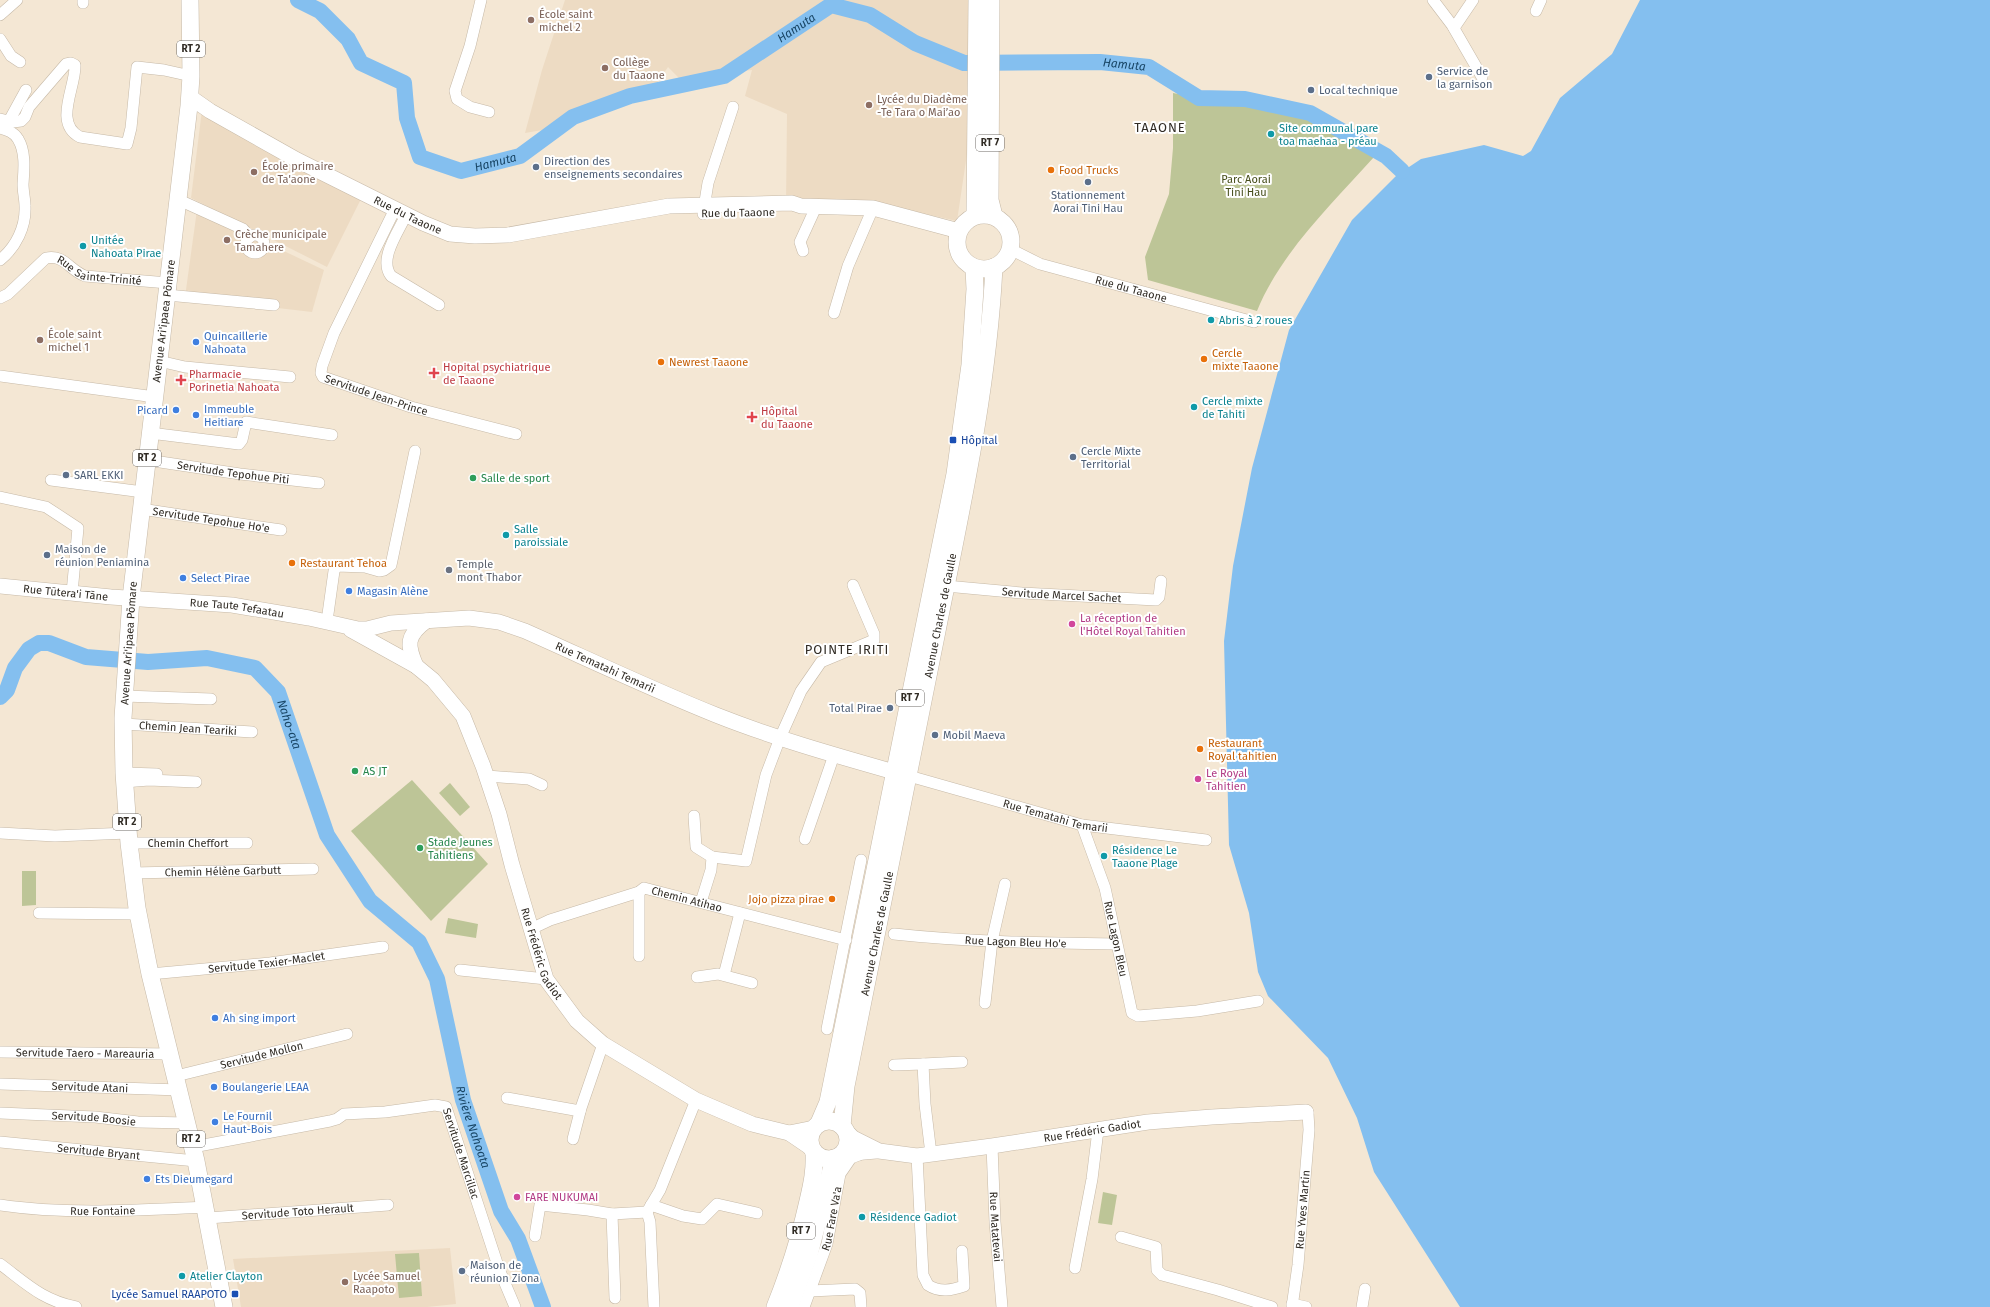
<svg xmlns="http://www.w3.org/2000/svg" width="1990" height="1307" viewBox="0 0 1990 1307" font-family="'Fira Sans',sans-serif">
  <rect width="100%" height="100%" fill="#f4e7d4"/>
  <g fill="#eddbc3">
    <path d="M565 0H970L972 120 957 221 872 202 786 205 787 114 745 96 752 70 679 78 668 67 657 83 601 100 554 128 525 133 542 70Z"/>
    <path d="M202 110 361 199 327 267 191 198Z"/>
    <path d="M197 210 324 270 312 312 185 297Z"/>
    <path d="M450 1248 456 1304 427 1307H241L233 1259Z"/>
  </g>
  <g fill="#bdc597">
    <path d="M1173 93 1323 121 1374 157C1332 204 1281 252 1257 311L1148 280 1145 257 1169 194 1173 148Z"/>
    <path d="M412 780 488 864 431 921 351 831Z"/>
    <path d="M450 783 470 807 460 816 439 793Z"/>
    <path d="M22 871H36V905L22 906Z"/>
    <path d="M448 918 478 924 476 938 445 933Z"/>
    <path d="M1103 1192 1117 1195 1112 1225 1098 1223Z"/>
    <path d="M419 1253 422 1296 399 1298 395 1254Z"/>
  </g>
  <path fill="#84bfef" d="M1640 0H1990V1307H1460L1374 1172 1357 1118 1328 1058 1268 996 1258 972 1249 913 1229 845 1224 641 1233 566 1252 468 1289 330 1352 220 1397 175 1421 159 1484 145 1523 156 1531 151 1560 98 1612 54Z"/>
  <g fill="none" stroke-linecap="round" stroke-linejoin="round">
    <g stroke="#84bfef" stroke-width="16">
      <path id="s1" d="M298 0 320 11 348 39 361 63 404 83 407 118 420 157 461 171 520 156 573 117 630 96 724 76 831 5 870 15 915 43 964 63 1100 62 1149 67 1199 98 1245 99 1310 113 1386 156 1402 171"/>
      <path id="s2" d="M0 697 7 690 15 668 29 649 39 643H49L86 657 148 662 207 658 255 668 278 692 327 835 370 901 419 942 437 979 463 1100 501 1211 518 1239 543 1307"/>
    </g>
    <defs>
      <g id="street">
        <path d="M481 0 470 46 455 91 457 99 470 107 489 112"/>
        <path d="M1433 0 1452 25 1482 77"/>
        <path d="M83 3V0"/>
        <path d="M1536 11 1541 0"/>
        <path d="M0 15 17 0"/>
        <path d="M1454 28 1473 0"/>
        <path d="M0 39 11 56 20 62"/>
        <path d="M0 119 13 122 21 121 25 117 29 107 66 64 71 63 75 65C76 87 53 123 80 137L127 144 131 128 137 67 164 70 191 76"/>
        <path d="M9 121 26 90"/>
        <path d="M0 128C7 130 14 132 18 139 26 152 24 170 23 184 23 192 25 199 25 206 26 227 16 247 0 260"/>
        <path d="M179 200 243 229 250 237"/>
        <path id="s3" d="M395 209 334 333 322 366 321 373 323 377 411 407 516 434"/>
        <path d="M703 214 708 183 733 107"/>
        <path d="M406 215C399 231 378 259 391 276L439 305"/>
        <circle cx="255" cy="244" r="9"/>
        <path id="s4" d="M1010 249 1040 264 1254 322"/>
        <path d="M803 251 800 242 816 207"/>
        <path d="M167 295 274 305"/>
        <path id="s5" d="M0 298 8 294 46 258C64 254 69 270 85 276L168 283"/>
        <path d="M834 313 848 266 873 208"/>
        <path d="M159 361 185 367 290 377"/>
        <path d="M0 376 155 397"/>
        <path d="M150 433 239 444 242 440 246 422 332 435"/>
        <path id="s6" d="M147 460 240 474 319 483"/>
        <path d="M51 480 143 492"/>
        <path d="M0 497 46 507 78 528 72 593"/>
        <path id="s7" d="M141 509 281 530"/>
        <path id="s8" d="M946 586 1022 593 1156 600 1159 597 1161 581"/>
        <path d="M327 621 334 571 337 566 365 567 379 571 384 570 391 565 415 451"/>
        <path d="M124 696 211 699"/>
        <path id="s9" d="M124 724 252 732"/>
        <path d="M124 773 157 774"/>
        <path d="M487 776 529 779 542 785"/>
        <path id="s10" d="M909 776 1082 825 1206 840"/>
        <path d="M124 782 149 780 196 782"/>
        <path d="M694 816 696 847 712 857 711 870 701 902"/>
        <path id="s11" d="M1082 825 1105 888 1132 1013 1138 1016 1197 1011 1258 1001"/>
        <path d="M0 833 55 836 128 833"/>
        <path d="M805 839 834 755"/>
        <path id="s12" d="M129 843H247"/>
        <path d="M712 857 746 861 766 775 780 738 801 691 821 662 874 640V634L853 585"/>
        <path id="s13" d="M133 873 313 869"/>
        <path d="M639 892V956"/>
        <path d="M39 913 138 914"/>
        <path id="s14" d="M531 929 550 920 639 892 644 888 846 940"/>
        <path id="s15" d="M894 934C968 942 1042 943 1116 944"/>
        <path d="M460 970 546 979"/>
        <path id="s16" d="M150 974 270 963 383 947"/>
        <path d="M724 975 740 913"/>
        <path d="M697 977 718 974 752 983"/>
        <path d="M985 1003 992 941 1005 884"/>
        <path d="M827 1029 861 860"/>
        <path id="s17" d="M0 1052 171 1054"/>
        <path d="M894 1065 923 1064"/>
        <path id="s18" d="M176 1076 347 1034"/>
        <path id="s19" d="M0 1084 180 1090"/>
        <path d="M507 1098 580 1111"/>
        <path id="s20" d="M0 1113 95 1117 138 1122 188 1123"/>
        <path d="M573 1139 581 1108 603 1044"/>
        <path id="s21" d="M0 1142 196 1161"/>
        <path id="s22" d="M992 1146 995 1222 1002 1307"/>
        <path id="s23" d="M193 1147 330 1121 337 1119 344 1114 385 1112 435 1105 446 1107 499 1269 515 1307"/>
        <path d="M931 1154 925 1104 923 1064 962 1062"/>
        <path d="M917 1156 923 1275 928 1285C940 1293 952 1290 964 1286L962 1251"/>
        <path id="s24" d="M0 1205C66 1215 139 1210 206 1207"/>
        <path d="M651 1205 683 1216 702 1219 717 1204 757 1213"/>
        <path d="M612 1214 615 1298"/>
        <path id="s25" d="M208 1218 388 1205"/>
        <path d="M535 1236 540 1205 588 1210 612 1214 647 1212"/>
        <path d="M1121 1237 1156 1247 1157 1270 1162 1275 1218 1290 1272 1307"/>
        <path d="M0 1264C27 1284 42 1300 76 1307"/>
        <path d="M1075 1268 1092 1179 1098 1130"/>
        <path d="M471 1271 499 1269"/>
        <path d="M810 1291 855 1289 860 1293 861 1307"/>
        <path d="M1292 1304 1306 1307"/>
        <path d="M654 1307 650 1222 647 1212 660 1190 696 1100"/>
        <path id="s26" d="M804 1307 827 1244 840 1174 851 1158 859 1155 860 1153"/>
        <path id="s27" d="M1292 1307 1298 1265 1309 1130 1308 1113 1306 1112"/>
        <path d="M1362 1307 1365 1289"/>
      </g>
      <g id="secondary">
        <path id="s28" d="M190 97 210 111 297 160 423 223 450 234 475 236 508 235 669 206 792 203 801 206 873 208 959 231"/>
        <path id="s29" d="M0 586 111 597 232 605 309 618 358 629H367L391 623 469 618 499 622 525 631C588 659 651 689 716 715 774 738 834 755 894 772"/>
        <path id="s30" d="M351 630 416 666 433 680 463 716 483 766 499 814 512 865 546 979 577 1021 603 1044 696 1100 752 1124 789 1133 811 1148"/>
        <path d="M416 666C407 645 406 636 426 621"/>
        <path id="s31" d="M844 1129 853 1138 879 1151 917 1156 992 1146 1148 1122 1212 1117 1306 1112"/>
        <path d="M789 1133 814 1128"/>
        <path d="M841 1154 876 1151"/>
      </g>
      <g id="primary">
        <path d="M190 0 191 76 189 106 131 598 123 718 124 773 129 843 137 908 150 974 196 1161 224 1307"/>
        <path d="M991 0 990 200 994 216"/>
        <circle cx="984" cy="242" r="27"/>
        <path d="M975 216 977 0"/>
        <circle cx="829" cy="1140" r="19"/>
        <path d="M819 1123 828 1102 955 474 970 365 975 289 974 268"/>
        <path id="s32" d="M842 1126 846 1086C877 935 907 783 937 631 961 510 988 390 994 267"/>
        <path d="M775 1307C789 1272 800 1237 808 1201 812 1184 815 1170 814 1152"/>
        <path d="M790 1307 809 1255 834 1158"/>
      </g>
    </defs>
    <use href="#street" stroke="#c6b9a7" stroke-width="12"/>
    <use href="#secondary" stroke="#c6b9a7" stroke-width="16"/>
    <use href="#primary" stroke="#c6b9a7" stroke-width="18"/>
    <use href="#street" stroke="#fff" stroke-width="11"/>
    <use href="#secondary" stroke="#fff" stroke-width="15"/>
    <use href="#primary" stroke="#fff" stroke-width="17"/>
  </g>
  <g fill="#8d6e63" stroke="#fff" stroke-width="1.5">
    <circle cx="531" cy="20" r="4"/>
    <circle cx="605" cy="68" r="4"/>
    <circle cx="869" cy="105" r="4"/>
    <circle cx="254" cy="172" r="4"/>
    <circle cx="227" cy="240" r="4"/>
    <circle cx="40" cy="340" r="4"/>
    <circle cx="345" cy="1282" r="4"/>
  </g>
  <g fill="#5c6f8a" stroke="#fff" stroke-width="1.5">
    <circle cx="1429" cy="77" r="4"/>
    <circle cx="1311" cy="90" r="4"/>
    <circle cx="536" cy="167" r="4"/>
    <circle cx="1088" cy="182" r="4"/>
    <circle cx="1073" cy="457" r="4"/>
    <circle cx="66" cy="475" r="4"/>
    <circle cx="47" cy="555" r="4"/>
    <circle cx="890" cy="708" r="4"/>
    <circle cx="935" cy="735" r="4"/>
    <circle cx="462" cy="1271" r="4"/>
  </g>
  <g fill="#0f9aa8" stroke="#fff" stroke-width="1.5">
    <circle cx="1271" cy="134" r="4"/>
    <circle cx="83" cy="246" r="4"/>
    <circle cx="1211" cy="320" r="4"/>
    <circle cx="1194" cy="407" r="4"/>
    <circle cx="506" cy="535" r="4"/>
    <circle cx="1104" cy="856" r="4"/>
    <circle cx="862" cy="1217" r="4"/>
    <circle cx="182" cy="1276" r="4"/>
  </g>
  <g fill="#e8710a" stroke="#fff" stroke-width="1.5">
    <circle cx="1051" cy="170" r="4"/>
    <circle cx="1204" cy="359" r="4"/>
    <circle cx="661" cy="362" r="4"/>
    <circle cx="292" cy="563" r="4"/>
    <circle cx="1200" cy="749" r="4"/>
    <circle cx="832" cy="899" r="4"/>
  </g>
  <g fill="#3f7fe0" stroke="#fff" stroke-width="1.5">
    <circle cx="196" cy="342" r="4"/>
    <circle cx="176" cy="410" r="4"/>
    <circle cx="196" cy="415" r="4"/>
    <circle cx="183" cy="578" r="4"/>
    <circle cx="349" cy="591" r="4"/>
    <circle cx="215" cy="1018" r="4"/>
    <circle cx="214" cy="1087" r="4"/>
    <circle cx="215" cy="1122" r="4"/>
    <circle cx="147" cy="1179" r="4"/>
  </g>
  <g fill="#e0444e" stroke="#fff" stroke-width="1.5">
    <path d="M432 367h4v4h4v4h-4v4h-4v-4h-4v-4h4z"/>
    <path d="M179 374h4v4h4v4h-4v4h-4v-4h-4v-4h4z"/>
    <path d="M750 411h4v4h4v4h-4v4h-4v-4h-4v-4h4z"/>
  </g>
  <g fill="#1a4fb4" stroke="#fff" stroke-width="1.5">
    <rect x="949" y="436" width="8" height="8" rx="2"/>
    <rect x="231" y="1290" width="8" height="8" rx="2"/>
  </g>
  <g fill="#2e9e5b" stroke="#fff" stroke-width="1.5">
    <circle cx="473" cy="478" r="4"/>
    <circle cx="355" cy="771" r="4"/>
    <circle cx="420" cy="848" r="4"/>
  </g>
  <circle fill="#6b7280" stroke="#fff" stroke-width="1.5" cx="449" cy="570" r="4"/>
  <g fill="#d1479c" stroke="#fff" stroke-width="1.5">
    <circle cx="1072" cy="624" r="4"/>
    <circle cx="1198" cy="779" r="4"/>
    <circle cx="517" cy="1197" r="4"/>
  </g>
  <g text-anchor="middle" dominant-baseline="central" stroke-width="4" stroke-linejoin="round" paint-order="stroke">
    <g fill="#fff" stroke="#6f6b66" stroke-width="1">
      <rect x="177" y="41" width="28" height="16" rx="3"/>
      <rect x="976" y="135" width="28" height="16" rx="3"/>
      <rect x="133" y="450" width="28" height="16" rx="3"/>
      <rect x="896" y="690" width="28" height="16" rx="3"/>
      <rect x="113" y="814" width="28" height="16" rx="3"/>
      <rect x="177" y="1131" width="28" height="16" rx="3"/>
      <rect x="787" y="1223" width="28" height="16" rx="3"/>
    </g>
    <g font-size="10" font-weight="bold" fill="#312c25">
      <text x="191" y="49">RT 2</text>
      <text x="990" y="143">RT 7</text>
      <text x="147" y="458">RT 2</text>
      <text x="910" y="698">RT 7</text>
      <text x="127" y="822">RT 2</text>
      <text x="191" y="1139">RT 2</text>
      <text x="801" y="1231">RT 7</text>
    </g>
    <g font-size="11" fill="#785e54" stroke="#fff" text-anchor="start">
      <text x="539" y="14">École saint<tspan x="539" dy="13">michel 2</tspan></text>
      <text x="613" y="62">Collège<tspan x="613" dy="13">du Taaone</tspan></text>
      <text x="877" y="99">Lycée du Diadème<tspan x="877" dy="13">-Te Tara o Mai’ao</tspan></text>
      <text x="262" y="166">École primaire<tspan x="262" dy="13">de Ta'aone</tspan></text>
      <text x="235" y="234">Crèche municipale<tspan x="235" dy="13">Tamahere</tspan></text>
      <text x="48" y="334">École saint<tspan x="48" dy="13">michel 1</tspan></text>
      <text x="353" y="1276">Lycée Samuel<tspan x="353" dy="13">Raapoto</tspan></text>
    </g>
    <g font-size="11" fill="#4e5e75" stroke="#fff" text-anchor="start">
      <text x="1437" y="71">Service de<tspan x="1437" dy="13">la garnison</tspan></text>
      <text x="1319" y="90">Local technique</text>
      <text x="544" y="161">Direction des<tspan x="544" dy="13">enseignements secondaires</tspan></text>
      <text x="1088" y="195" text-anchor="middle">Stationnement<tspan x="1088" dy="13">Aorai Tini Hau</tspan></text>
      <text x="1081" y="451">Cercle Mixte<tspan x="1081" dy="13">Territorial</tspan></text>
      <text x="74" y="475">SARL EKKI</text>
      <text x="55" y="549">Maison de<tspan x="55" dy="13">réunion Peniamina</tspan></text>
      <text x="882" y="708" text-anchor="end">Total Pirae</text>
      <text x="943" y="735">Mobil Maeva</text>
      <text x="470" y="1265">Maison de<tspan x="470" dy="13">réunion Ziona</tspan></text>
    </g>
    <g font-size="11" fill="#0d838f" stroke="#fff" text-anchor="start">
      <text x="1279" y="128">Site communal pare<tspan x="1279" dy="13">toa maehaa - préau</tspan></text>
      <text x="91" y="240">Unitée<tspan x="91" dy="13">Nahoata Pirae</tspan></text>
      <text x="1219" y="320">Abris à 2 roues</text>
      <text x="1202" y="401">Cercle mixte<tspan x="1202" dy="13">de Tahiti</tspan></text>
      <text x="514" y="529">Salle<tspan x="514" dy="13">paroissiale</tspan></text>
      <text x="1112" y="850">Résidence Le<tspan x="1112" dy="13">Taaone Plage</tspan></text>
      <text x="870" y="1217">Résidence Gadiot</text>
      <text x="190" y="1276">Atelier Clayton</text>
    </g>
    <g font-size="11" fill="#c56008" stroke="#fff" text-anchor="start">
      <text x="1059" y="170">Food Trucks</text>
      <text x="1212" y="353">Cercle<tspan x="1212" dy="13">mixte Taaone</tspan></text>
      <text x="669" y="362">Newrest Taaone</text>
      <text x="300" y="563">Restaurant Tehoa</text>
      <text x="1208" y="743">Restaurant<tspan x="1208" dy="13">Royal tahitien</tspan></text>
      <text x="824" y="899" text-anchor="end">Jojo pizza pirae</text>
    </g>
    <g font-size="11" fill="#464d1a" stroke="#fff">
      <text x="1246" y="179">Parc Aorai<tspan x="1246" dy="13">Tini Hau</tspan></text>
    </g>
    <g font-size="11" fill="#312c25" stroke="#fff">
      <text transform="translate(738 213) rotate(-1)">Rue du Taaone</text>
      <text stroke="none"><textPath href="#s28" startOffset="248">Rue du Taaone</textPath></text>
      <text stroke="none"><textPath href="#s5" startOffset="118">Rue Sainte-Trinité</textPath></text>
      <text stroke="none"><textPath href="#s4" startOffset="128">Rue du Taaone</textPath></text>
      <text transform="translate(164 321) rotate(-83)">Avenue Ari'ipaea Pōmare</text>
      <text stroke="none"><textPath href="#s3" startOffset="241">Servitude Jean-Prince</textPath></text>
      <text stroke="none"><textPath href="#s6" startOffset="87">Servitude Tepohue Piti</textPath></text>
      <text stroke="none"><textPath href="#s7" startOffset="71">Servitude Tepohue Ho'e</textPath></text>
      <text stroke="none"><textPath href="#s29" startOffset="66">Rue Tūtera'i Tāne</textPath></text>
      <text stroke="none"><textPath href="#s8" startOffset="116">Servitude Marcel Sachet</textPath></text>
      <text stroke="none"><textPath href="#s29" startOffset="238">Rue Taute Tefaatau</textPath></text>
      <text stroke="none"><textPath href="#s32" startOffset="520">Avenue Charles de Gaulle</textPath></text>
      <text transform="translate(129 643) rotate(-86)">Avenue Ari'ipaea Pōmare</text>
      <text stroke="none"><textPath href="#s29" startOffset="619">Rue Tematahi Temarii</textPath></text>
      <text stroke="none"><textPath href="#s9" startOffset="64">Chemin Jean Teariki</textPath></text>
      <text stroke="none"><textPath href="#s10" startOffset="152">Rue Tematahi Temarii</textPath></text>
      <text stroke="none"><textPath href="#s12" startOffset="59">Chemin Cheffort</textPath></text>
      <text stroke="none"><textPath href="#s13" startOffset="90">Chemin Hélène Garbutt</textPath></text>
      <text stroke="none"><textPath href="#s14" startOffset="165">Chemin Atihao</textPath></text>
      <text stroke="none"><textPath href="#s32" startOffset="196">Avenue Charles de Gaulle</textPath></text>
      <text stroke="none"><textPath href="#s11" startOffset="119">Rue Lagon Bleu</textPath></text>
      <text stroke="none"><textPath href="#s15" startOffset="122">Rue Lagon Bleu Ho'e</textPath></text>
      <text stroke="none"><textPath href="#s30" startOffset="394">Rue Frédéric Gadiot</textPath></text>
      <text stroke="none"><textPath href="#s16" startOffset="117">Servitude Texier-Maclet</textPath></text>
      <text stroke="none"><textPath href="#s17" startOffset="85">Servitude Taero - Mareauria</textPath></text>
      <text stroke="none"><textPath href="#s18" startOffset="88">Servitude Mollon</textPath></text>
      <text stroke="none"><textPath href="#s19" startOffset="90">Servitude Atani</textPath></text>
      <text stroke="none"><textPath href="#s20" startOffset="94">Servitude Boosie</textPath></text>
      <text stroke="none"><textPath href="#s31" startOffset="257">Rue Frédéric Gadiot</textPath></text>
      <text stroke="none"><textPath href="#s21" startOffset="99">Servitude Bryant</textPath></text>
      <text stroke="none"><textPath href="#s23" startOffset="307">Servitude Marcillac</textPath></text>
      <text stroke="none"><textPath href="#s24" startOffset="103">Rue Fontaine</textPath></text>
      <text stroke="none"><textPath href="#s27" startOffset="98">Rue Yves Martin</textPath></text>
      <text stroke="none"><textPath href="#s25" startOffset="90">Servitude Toto Herault</textPath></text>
      <text stroke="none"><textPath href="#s26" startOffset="93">Rue Fare Va'a</textPath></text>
      <text stroke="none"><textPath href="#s22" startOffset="81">Rue Matatevai</textPath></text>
    </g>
    <g font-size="11" fill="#366cbe" stroke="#fff" text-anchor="start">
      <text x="204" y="336">Quincaillerie<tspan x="204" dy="13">Nahoata</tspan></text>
      <text x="204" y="409">Immeuble<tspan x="204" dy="13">Heitiare</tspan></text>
      <text x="168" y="410" text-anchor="end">Picard</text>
      <text x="191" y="578">Select Pirae</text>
      <text x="357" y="591">Magasin Alène</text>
      <text x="223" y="1018">Ah sing import</text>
      <text x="222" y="1087">Boulangerie LEAA</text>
      <text x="223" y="1116">Le Fournil<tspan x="223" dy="13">Haut-Bois</tspan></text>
      <text x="155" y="1179">Ets Dieumegard</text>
    </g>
    <g font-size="11" fill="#be3a42" stroke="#fff" text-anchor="start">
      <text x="443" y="367">Hopital psychiatrique<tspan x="443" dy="13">de Taaone</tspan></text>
      <text x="189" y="374">Pharmacie<tspan x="189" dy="13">Porinetia Nahoata</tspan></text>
      <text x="761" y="411">Hôpital<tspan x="761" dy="13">du Taaone</tspan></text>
    </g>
    <g font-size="11" fill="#164399" stroke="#fff" text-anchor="start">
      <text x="961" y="440">Hôpital</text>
      <text x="227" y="1294" text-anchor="end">Lycée Samuel RAAPOTO</text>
    </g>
    <g font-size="11" fill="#27864d" stroke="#fff" text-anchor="start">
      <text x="481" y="478">Salle de sport</text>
      <text x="363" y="771">AS JT</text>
      <text x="428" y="842">Stade Jeunes<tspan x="428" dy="13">Tahitiens</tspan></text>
    </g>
    <g font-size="11" fill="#5b616d" stroke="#fff" text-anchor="start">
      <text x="457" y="564">Temple<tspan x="457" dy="13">mont Thabor</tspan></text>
    </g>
    <g font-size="11" fill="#b23c85" stroke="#fff" text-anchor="start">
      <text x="1080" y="618">La réception de<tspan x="1080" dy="13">l'Hôtel Royal Tahitien</tspan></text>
      <text x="1206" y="773">Le Royal<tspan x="1206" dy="13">Tahitien</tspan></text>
      <text x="525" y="1197">FARE NUKUMAI</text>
    </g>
    <g font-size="12" font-style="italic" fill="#194666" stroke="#fff">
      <text stroke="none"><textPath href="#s1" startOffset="629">Hamuta</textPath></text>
      <text stroke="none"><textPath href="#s1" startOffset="977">Hamuta</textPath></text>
      <text stroke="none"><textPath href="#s1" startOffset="294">Hamuta</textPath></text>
      <text stroke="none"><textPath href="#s2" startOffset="356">Naho-ata</textPath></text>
      <text stroke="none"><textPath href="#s2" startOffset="809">Rivière Nahoata</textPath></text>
    </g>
    <g font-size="13" letter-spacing="1" fill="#312c25" stroke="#fff">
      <text x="1160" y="127">TAAONE</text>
      <text x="847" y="649">POINTE IRITI</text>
    </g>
  </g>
</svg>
